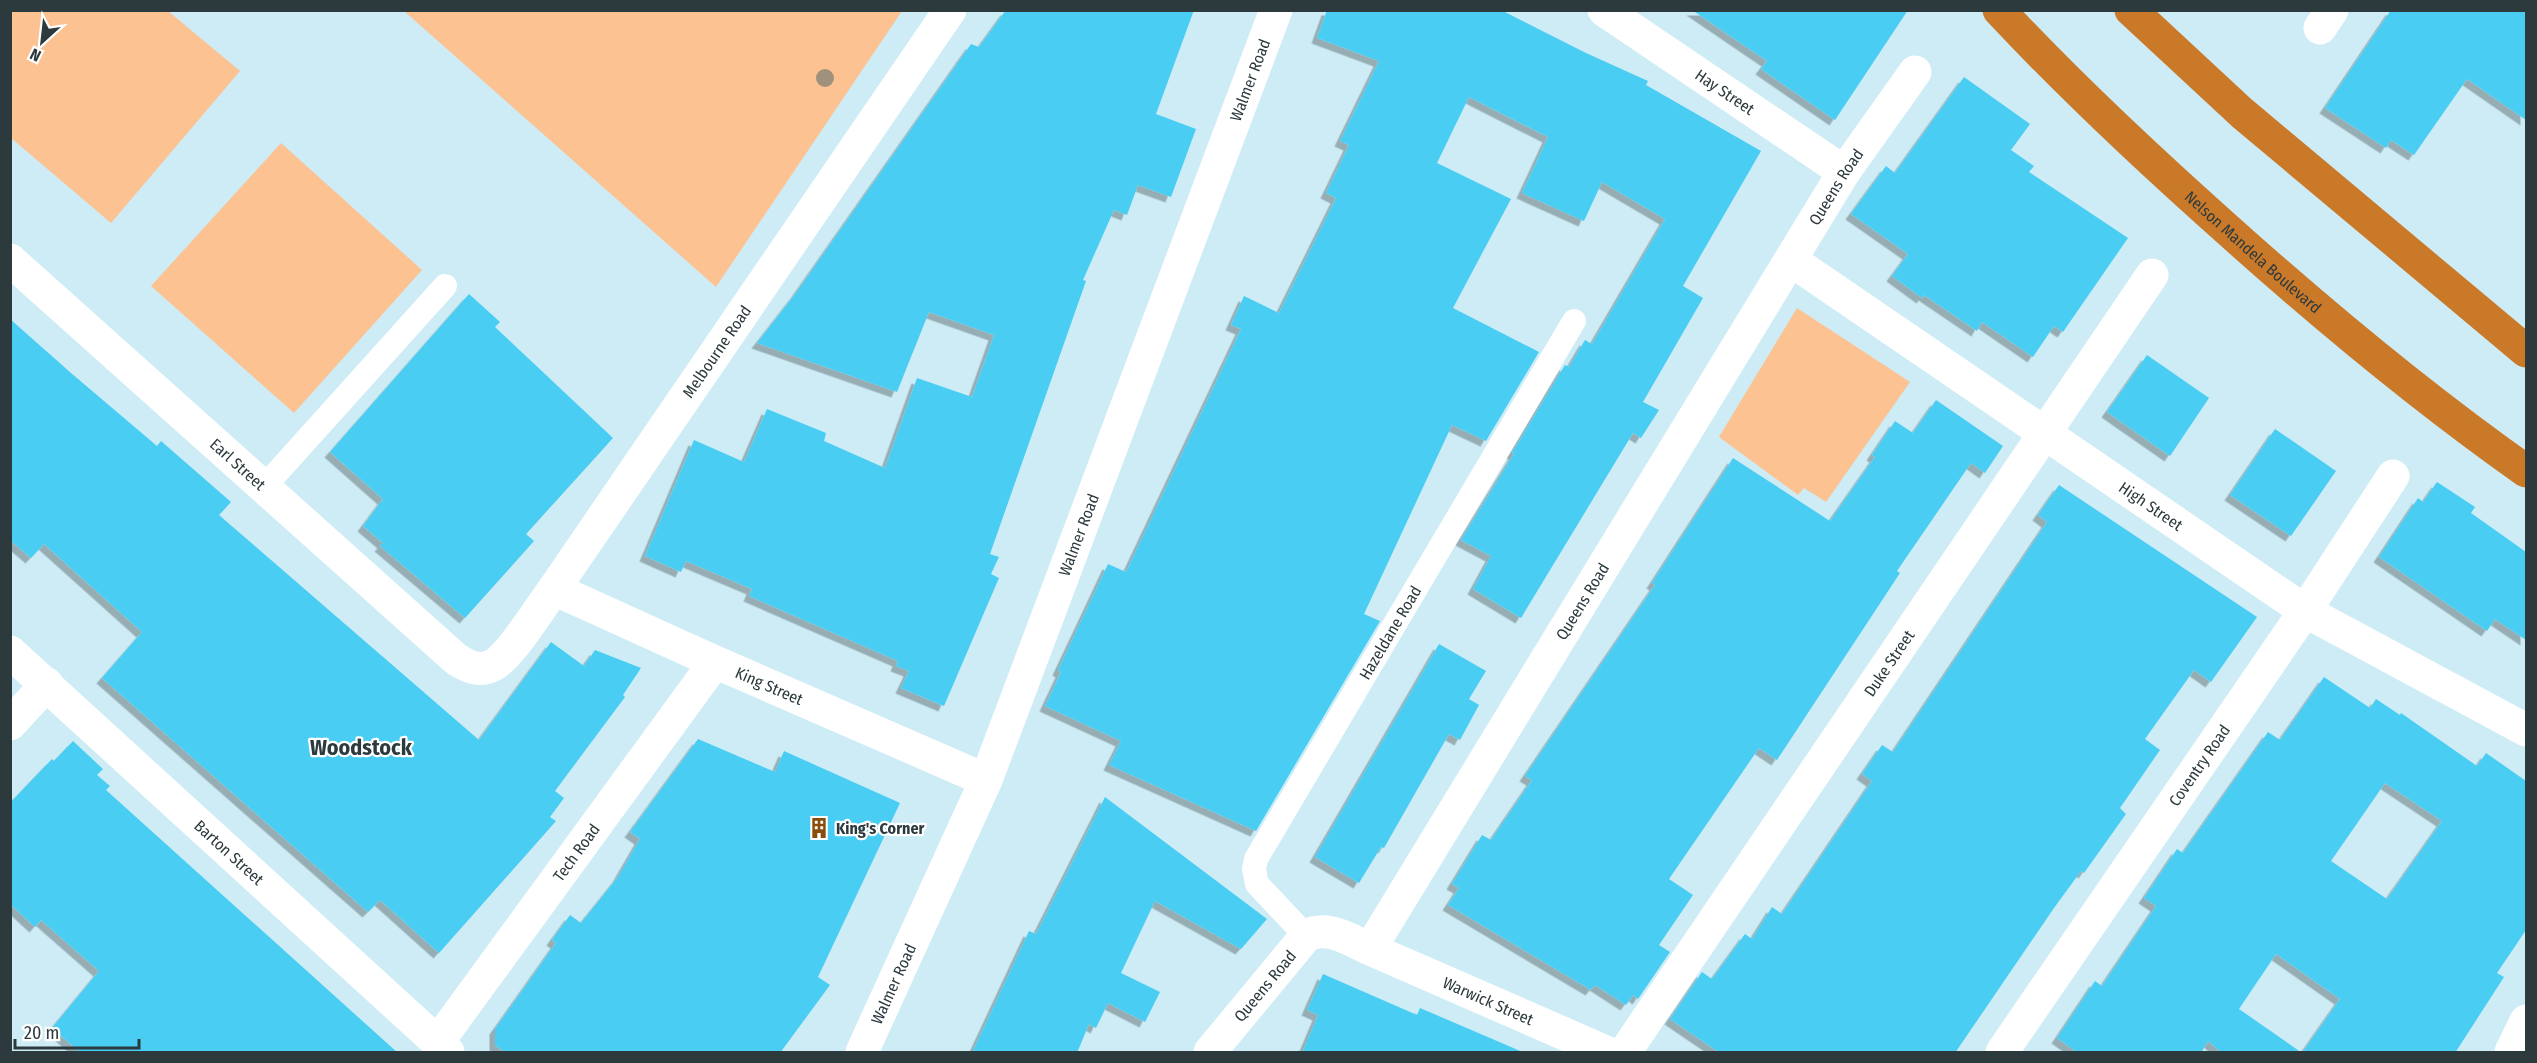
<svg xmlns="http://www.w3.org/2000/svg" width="2537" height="1063" viewBox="0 0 2537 1063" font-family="'Fira Sans Condensed',sans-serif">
  <defs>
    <filter id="shadow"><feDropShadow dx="-5.5" dy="5.5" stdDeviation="0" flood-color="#0004"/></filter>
  </defs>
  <rect width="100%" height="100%" fill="#cdecf6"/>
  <g fill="#fdc291">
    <path d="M11 10 168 11 240 71 111 223 11 138Z"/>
    <path d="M404 11H902L716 287Z"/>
    <path d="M281 143 422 270 294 413 151 286Z"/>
    <path d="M1797 308 1910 382 1826 502 1804 488 1798 495 1719 437Z"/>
  </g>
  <g fill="#48cdf3" fill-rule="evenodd" filter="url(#shadow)">
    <path d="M1006 10H1194L1156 114 1196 129 1171 197 1138 185 1127 215 1114 210 1083 280 1086 281 990 554 999 557 991 574 999 578 944 706 901 688 909 671 896 666 898 661 749 596 752 589 686 561 681 572 645 556 694 440 744 462 767 409 826 433 824 441 885 468 917 378 972 397 994 335 929 312 897 392 757 343 796 293 971 44 979 47Z"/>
    <path d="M1327 10H1501L1586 53 1648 81 1646 85 1761 151 1683 286 1703 298 1643 402 1659 410 1641 438 1633 433 1521 618 1473 589 1491 556 1461 540 1514 454 1512 453 1565 365 1569 367 1585 340 1592 344 1665 219 1602 182 1584 221 1522 193 1548 137 1469 97 1437 163 1511 199 1453 308 1539 352 1486 441 1452 425 1364 614 1380 621 1256 831 1109 765 1121 741 1045 706 1061 672 1058 670 1108 564 1126 572 1241 329 1231 325 1244 296 1279 313 1336 198 1326 193 1349 145 1340 141 1379 61 1317 38Z"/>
    <path d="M1692 10H1908L1835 120 1761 69 1767 61Z"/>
    <path d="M2391 10H2526V120L2467 79 2414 155 2391 140 2386 148 2325 108Z"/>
    <path d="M1964 77 2030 124 2011 150 2034 166 2029 172 2128 238 2063 332 2054 326 2033 357 1982 322 1977 331 1924 295 1922 298 1892 276 1908 254 1851 214 1886 166 1895 173Z"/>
    <path d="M469 294 500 322 495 327 613 438 526 534 534 541 465 618 380 546 383 543 363 526 383 499 330 452Z"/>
    <path d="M10 319 71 373 157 446 161 441 231 502 219 515 479 740 551 642 584 666 595 650 641 668 623 695 625 697 555 791 564 798 550 817 556 821 439 953 380 900 368 912 102 678 142 632 44 544 31 558 10 540Z"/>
    <path d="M2147 355 2209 398 2170 456 2107 412Z"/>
    <path d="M1936 400 2003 446 1985 473 1971 463 1897 571 1900 573 1777 760 1759 748 1669 879 1693 895 1659 945 1670 952 1638 999 1633 995 1626 1005 1595 985 1591 990 1448 905 1459 888 1452 884 1482 835 1491 840 1532 780 1525 776 1655 585 1652 583 1733 458 1830 521 1875 457 1872 455 1895 421 1913 433Z"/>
    <path d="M2275 429 2336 471 2291 536 2230 495Z"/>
    <path d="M2437 482 2475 507 2471 513 2526 552V640L2495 619 2487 631 2379 557 2418 498 2423 502Z"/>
    <path d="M2059 485 2257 617 2211 682 2194 670 2145 739 2160 750 2120 808 2126 814 2084 873 2081 871 2054 908 1955 1053H1720L1670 1019 1702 972 1712 979 1745 934 1752 939 1772 907 1782 914 1872 781 1862 774 1882 745 1893 752 2047 522 2038 515Z"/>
    <path d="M1439 644 1486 671 1469 699 1479 705 1460 740 1449 734 1384 848 1381 847 1359 883 1315 857Z"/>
    <path d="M2324 677 2370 708 2376 699 2400 715 2401 713 2477 766 2486 753 2526 781V930L2497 973 2504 977 2455 1053H2302L2340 999 2276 954 2239 1009 2302 1053H2222L2208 1041 2201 1053H2078L2057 1038 2095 981 2102 986 2156 906 2144 898 2177 849 2183 853 2268 732 2280 740ZM2385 783 2442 821 2387 899 2331 861Z"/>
    <path d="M698 739 775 772 784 751 900 803 818 977 830 985 780 1053H506L495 1045V1029L556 943 552 940 570 915 581 923 618 877 640 839 630 832Z"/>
    <path d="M73 741 103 769 97 775 110 786 106 790 398 1053H81L52 1028 99 971 41 920 35 927 10 904V803L52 759 54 761Z"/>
    <path d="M1105 797 1267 919 1241 949 1155 901 1121 973 1160 992 1145 1022 1108 1003 1096 1028 1089 1024 1077 1053H972L1029 931 1036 934Z"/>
    <path d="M1323 974 1417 1015 1420 1008 1525 1053H1302L1318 1015 1307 1010Z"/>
  </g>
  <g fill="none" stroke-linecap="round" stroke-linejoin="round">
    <g stroke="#fff" stroke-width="24">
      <path d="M264 487 445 286"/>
      <path id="s1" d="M1306 936 1257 884 1254 869 1256 859 1574 321"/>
    </g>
    <g stroke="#fff" stroke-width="33">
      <path id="s2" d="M1604 10 1844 172"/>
      <path d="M2320 28 2332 10"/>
      <path id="s3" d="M10 260 456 659C467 666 478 672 491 666 508 660 541 606 554 589L950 10"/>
      <path id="s4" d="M1791 260 2305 611 2526 730"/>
      <path id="s5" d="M554 589 715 662 986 780"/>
      <path id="s6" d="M10 652 448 1052"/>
      <path d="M10 724 47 684"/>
      <path id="s7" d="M1370 949 1606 1052"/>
      <path id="s8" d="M437 1043 715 662"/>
      <path id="s9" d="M862 1052 986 780 1276 10"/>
      <path id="s10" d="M1210 1052 1306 936C1327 924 1350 940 1370 949L1844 172 1915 72"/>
      <path id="s11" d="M1625 1052 2152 275"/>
      <path id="s12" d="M2002 1052 2305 611 2393 476"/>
      <path d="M2511 1052 2526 1021"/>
    </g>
    <g stroke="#ca7929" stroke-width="33">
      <path id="s13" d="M1999 10C2072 88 2149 160 2229 231 2325 317 2421 397 2526 471"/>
      <path d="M2131 10 2242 113 2526 351"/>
    </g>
  </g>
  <circle fill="#9f917b" cx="825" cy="78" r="9"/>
  <defs>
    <symbol id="building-bare" viewBox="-9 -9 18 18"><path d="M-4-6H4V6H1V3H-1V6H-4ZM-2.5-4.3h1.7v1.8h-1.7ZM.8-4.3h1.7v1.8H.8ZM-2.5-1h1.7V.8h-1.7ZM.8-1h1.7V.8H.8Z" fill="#894c0b" stroke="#fff" stroke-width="2.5" paint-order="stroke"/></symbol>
  </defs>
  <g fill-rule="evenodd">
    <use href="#building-bare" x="804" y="813" width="30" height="30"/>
  </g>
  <g text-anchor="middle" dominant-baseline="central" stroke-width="4.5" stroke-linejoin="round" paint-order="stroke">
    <g font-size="16" fill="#2c393d" stroke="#fff">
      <text stroke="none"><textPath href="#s9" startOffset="1047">Walmer Road</textPath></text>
      <text stroke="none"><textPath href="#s2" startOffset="146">Hay Street</textPath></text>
      <text stroke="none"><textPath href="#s10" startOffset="1112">Queens Road</textPath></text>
      <text stroke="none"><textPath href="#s13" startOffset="351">Nelson Mandela Boulevard</textPath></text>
      <text stroke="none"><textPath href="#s3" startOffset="1024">Melbourne Road</textPath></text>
      <text stroke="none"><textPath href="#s3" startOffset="306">Earl Street</textPath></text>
      <text stroke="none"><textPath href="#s4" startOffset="436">High Street</textPath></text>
      <text stroke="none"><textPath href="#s9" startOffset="561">Walmer Road</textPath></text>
      <text stroke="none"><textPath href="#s10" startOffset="626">Queens Road</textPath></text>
      <text stroke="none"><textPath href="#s1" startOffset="360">Hazeldane Road</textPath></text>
      <text stroke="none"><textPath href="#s11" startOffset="470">Duke Street</textPath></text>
      <text stroke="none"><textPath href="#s5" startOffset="236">King Street</textPath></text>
      <text stroke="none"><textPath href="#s12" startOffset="348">Coventry Road</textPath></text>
      <text stroke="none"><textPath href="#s6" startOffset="297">Barton Street</textPath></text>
      <text stroke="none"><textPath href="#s8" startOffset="236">Tech Road</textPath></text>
      <text stroke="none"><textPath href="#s9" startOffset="75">Walmer Road</textPath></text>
      <text stroke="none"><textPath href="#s10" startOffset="86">Queens Road</textPath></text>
      <text stroke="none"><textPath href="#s7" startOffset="129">Warwick Street</textPath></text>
    </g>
    <g font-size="16" font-weight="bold" fill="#2c393d" stroke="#fff" text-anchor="start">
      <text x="836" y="828">King's Corner</text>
    </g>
    <g font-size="22" font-weight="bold" fill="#2c393d" stroke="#fff">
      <text x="361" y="747">Woodstock</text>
    </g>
  </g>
  <rect width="2537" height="1063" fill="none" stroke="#2c393d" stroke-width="24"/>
  <g transform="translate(42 42) rotate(207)" stroke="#ffffff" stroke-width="4.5" paint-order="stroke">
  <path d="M0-4.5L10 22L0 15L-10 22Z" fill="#2c393d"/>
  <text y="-9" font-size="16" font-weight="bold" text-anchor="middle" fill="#2c393d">N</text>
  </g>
  <path d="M15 1039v9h124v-9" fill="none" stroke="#2c393d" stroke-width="3"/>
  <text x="24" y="1039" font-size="18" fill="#2c393d" stroke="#ffffff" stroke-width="4.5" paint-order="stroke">20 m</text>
</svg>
